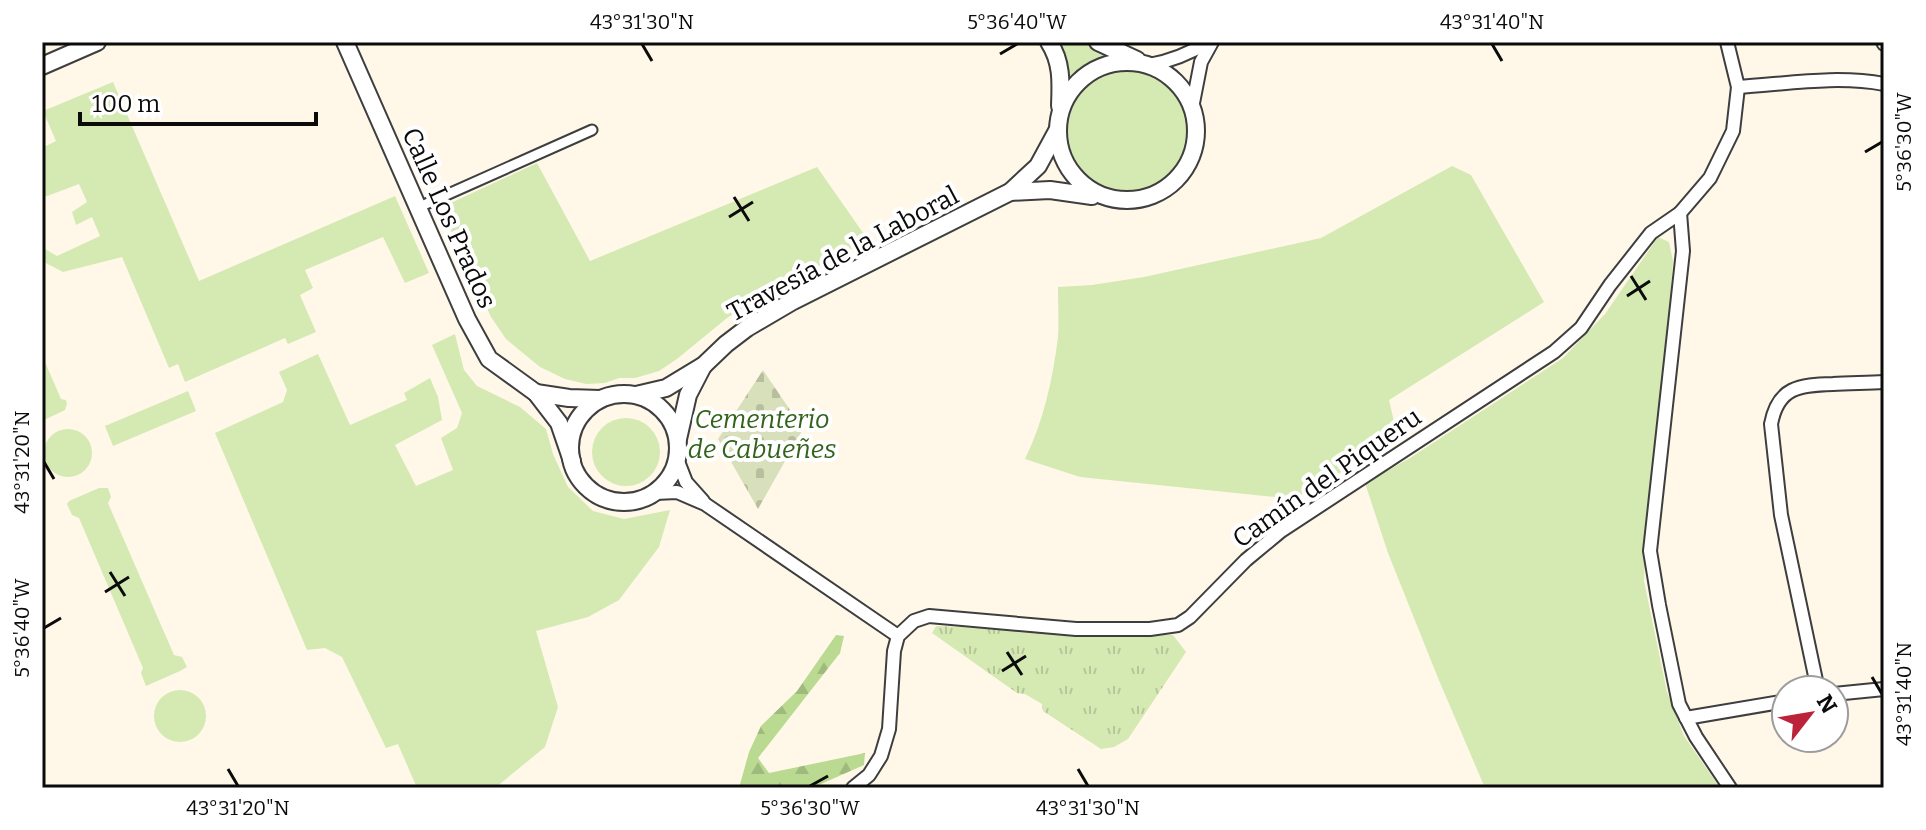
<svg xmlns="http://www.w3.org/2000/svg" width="1926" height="830" viewBox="0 0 1926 830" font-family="Bitter,serif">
  <defs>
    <pattern id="forest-firs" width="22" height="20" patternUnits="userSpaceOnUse" patternTransform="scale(2)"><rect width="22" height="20" fill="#bada92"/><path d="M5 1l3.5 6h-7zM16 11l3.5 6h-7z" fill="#9fba7d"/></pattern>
    <pattern id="cemetery-stones" width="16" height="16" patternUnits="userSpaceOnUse" patternTransform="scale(2)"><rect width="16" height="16" fill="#d8e0bb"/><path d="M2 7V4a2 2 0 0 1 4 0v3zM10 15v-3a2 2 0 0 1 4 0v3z" fill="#b8bf9f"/></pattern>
    <pattern id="park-tufts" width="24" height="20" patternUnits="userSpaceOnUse" patternTransform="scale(2)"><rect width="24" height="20" fill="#d5e9b3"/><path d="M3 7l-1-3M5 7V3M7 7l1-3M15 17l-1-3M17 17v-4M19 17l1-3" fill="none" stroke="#b6c699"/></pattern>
  </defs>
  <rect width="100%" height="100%" fill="#fff8e9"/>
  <g fill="#d5e9b3">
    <path d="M1049 42C1063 42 1084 39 1098 42 1105 44 1113 49 1120 52 1140 61 1164 68 1179 84 1182 88 1185 95 1188 100 1215 151 1172 206 1116 199 1097 197 1077 185 1068 167 1062 157 1058 144 1057 132 1057 124 1060 116 1060 108 1060 87 1053 63 1049 42Z"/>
    <path d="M113 82 199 281 395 196 429 273 405 283 383 237 305 270 313 288 300 295 316 332 288 344 285 338 185 382 178 364 169 368 122 257 63 272 42 261V254L45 249 57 256 100 236 92 217 76 225 72 212 87 202 79 184 42 198V148L56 141 43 111Z"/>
    <path d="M537 163 590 261 817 167 868 240 747 305 727 318 677 359 659 371 635 378H619L605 383 586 384 565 379 540 367 506 339 491 317 440 208Z"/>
    <path d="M1452 166 1471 175 1544 302 1389 400 1398 439 1295 499 1080 477 1025 459C1043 423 1053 378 1058 337 1059 321 1058 303 1058 287L1092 285 1144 277 1321 238Z"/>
    <path d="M1658 237 1669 242 1673 261 1667 349 1647 508 1644 581 1667 692 1684 736 1720 788H1485L1438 678 1388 553 1365 483 1410 458 1563 358 1605 314Z"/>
    <path d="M455 334 464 370 477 386 520 407 546 429 553 454 568 487 593 511 624 519 670 510 659 547 619 600 588 617 536 631 558 707 545 747 495 788H417L398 744 386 748 342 657 325 648 307 650 215 433 283 402 287 390 279 372 318 354 350 425 407 400 404 393 430 378 438 397 442 420 395 445 416 486 453 470 441 438 457 428 462 413 432 345Z"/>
    <path d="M42 355 61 399 66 400 67 404 65 410 42 421Z"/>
    <path d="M188 391 196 411 113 446 105 426Z"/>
    <circle cx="626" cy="452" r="34"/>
    <circle cx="68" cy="453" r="24"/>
    <path d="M99 488H108L111 497 108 503 174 655 182 657 187 667 180 671 146 686 141 673 143 668 79 518 72 515 67 504 69 501Z"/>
    <circle cx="180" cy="716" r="26"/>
  </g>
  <path fill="url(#forest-firs)" d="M836 635 844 636 840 653 758 758 769 773 865 753 864 765 812 788H739L749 752 761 726 797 691Z"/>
  <path fill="url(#cemetery-stones)" d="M763 370 803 429 758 509 718 439Z"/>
  <path fill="url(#park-tufts)" d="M936 626 1173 635 1186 652 1128 739 1114 747 1101 749 1043 711 1042 704 1025 694 1017 693 932 633Z"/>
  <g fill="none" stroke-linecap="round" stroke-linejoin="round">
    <defs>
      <path id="pedestrian" d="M417 208 592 130"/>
      <g id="minor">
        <path d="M1883 42 1884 44"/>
        <path d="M1149 65C1171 61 1189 54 1208 42"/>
        <path d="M1738 87C1786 84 1836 75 1884 84"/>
        <path d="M1192 108 1201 62 1212 42"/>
        <path d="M1680 213 1683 251 1650 551 1659 605 1679 704 1696 737 1730 788"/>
        <path d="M677 459 686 482 703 501"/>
        <path d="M655 493 677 492 705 504 898 636"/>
        <path d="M1818 690 1781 515 1771 424C1778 387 1799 385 1833 384 1850 383 1867 383 1884 382"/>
        <path d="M1834 694 1884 689"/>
        <path d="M1686 718 1786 701"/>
        <path d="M853 788 869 775 881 756 889 729 894 651 898 636 914 621 929 616 1076 629H1150L1178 625 1190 617 1246 560 1281 531 1554 352 1581 328 1610 285 1651 233 1680 213 1710 178 1733 131 1738 87 1727 42"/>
      </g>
      <g id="tertiary">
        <path d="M345 42 467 319 489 359 536 393 559 423 572 461"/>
        <path d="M1049 42C1062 62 1061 82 1060 106"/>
        <path d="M1098 42 1137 60"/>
        <circle cx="1127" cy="131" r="69"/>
        <path d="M42 66 97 42"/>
        <path d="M1010 192 1050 190 1092 196"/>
        <path d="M536 393 569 398 600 399"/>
        <circle cx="624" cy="448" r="54"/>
        <path d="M636 395 666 388 704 365 726 344 747 328 793 301 1010 192 1038 166 1057 131"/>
        <path d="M678 439 688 395 703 366"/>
      </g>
    </defs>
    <use href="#pedestrian" stroke="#3e3e3e" stroke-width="13"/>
    <use href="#minor" stroke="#3e3e3e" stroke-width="16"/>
    <use href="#tertiary" stroke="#3e3e3e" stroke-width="20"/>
    <use href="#pedestrian" stroke="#fff" stroke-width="9"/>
    <use href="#minor" stroke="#fff" stroke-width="12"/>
    <use href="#tertiary" stroke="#fff" stroke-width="16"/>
  </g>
  <path fill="none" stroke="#0b0b0b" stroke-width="3" d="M642 44 652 61M1492 44 1502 61M1000 54 1017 44M1865 152 1882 142M734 197 749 221M729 217 753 202M1631 276 1646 300M1627 296 1650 281M44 462 54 479M110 572 125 596M105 592 129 577M44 628 61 618M1007 652 1022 675M1002 671 1026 656M1872 677 1882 694M228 769 238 786M1078 769 1088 786M810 786 828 776"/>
  <g text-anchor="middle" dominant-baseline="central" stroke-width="8" stroke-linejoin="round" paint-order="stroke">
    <g font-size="26" fill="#0b0b0b" stroke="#fff">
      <text transform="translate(449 218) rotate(66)">Calle Los Prados</text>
      <text transform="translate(843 254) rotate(-28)">Travesía de la Laboral</text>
      <text transform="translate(1327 478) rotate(-35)">Camín del Piqueru</text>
    </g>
    <g font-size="26" font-style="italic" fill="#32631b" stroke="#fff">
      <text x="762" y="419">Cementerio<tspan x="762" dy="30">de Cabueñes</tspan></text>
    </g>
  </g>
  <rect width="1926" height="830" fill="none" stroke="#ffffff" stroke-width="88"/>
  <g transform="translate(1810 714) rotate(59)"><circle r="38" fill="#ffffff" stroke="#9d9d9d" stroke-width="2"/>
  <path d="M0-6L14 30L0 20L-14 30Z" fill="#bc223a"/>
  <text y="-12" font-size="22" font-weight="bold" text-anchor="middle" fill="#0b0b0b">N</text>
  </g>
  <path d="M80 112v12h236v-12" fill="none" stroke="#0b0b0b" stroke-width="4"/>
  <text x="92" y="112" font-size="24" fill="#0b0b0b" stroke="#ffffff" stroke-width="6" paint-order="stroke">100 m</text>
  <rect x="44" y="44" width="1838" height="742" fill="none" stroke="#0b0b0b" stroke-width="3"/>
  <g font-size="20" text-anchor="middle" fill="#0b0b0b">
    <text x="642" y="29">43°31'30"N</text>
    <text x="1017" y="29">5°36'40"W</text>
    <text x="1492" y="29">43°31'40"N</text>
    <text transform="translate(1904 142) rotate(-90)" y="7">5°36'30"W</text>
    <text transform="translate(22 462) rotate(-90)" y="7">43°31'20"N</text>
    <text transform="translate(22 628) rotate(-90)" y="7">5°36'40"W</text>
    <text transform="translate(1904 694) rotate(-90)" y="7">43°31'40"N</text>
    <text x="238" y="815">43°31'20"N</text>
    <text x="810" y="815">5°36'30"W</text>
    <text x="1088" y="815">43°31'30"N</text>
  </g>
</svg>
